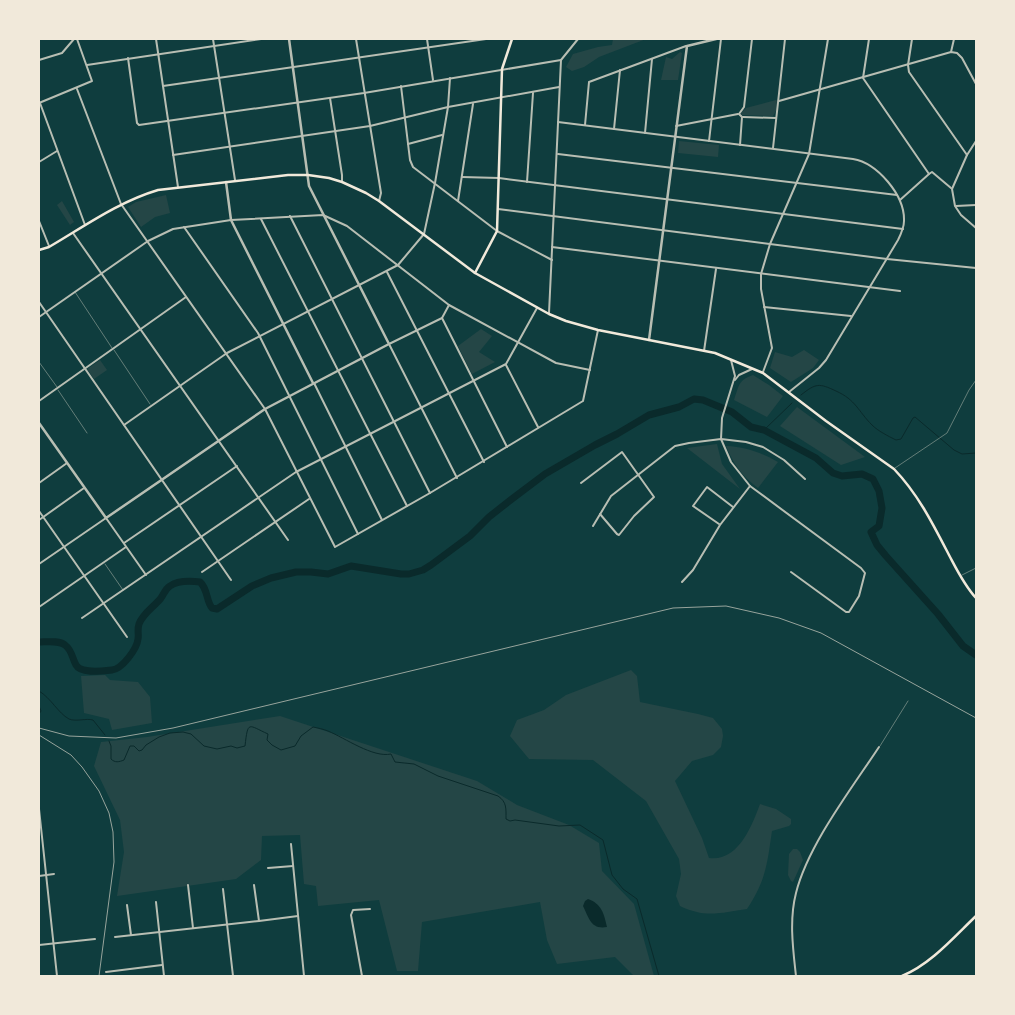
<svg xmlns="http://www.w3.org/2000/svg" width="1015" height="1015" viewBox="0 0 1015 1015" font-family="'Asap Condensed',sans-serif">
  <rect width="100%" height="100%" fill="#0f3d3e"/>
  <g fill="#244646">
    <path d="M613 39H646L599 57 584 67 572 71 566 67 573 54 598 47 612 45Z"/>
    <path d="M680 52 682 53 678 80H661L666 57 672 59Z"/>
    <path d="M776 100 777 101 776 111 773 116 742 115 741 113 746 108Z"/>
    <path d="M679 141 719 145 718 157 678 153Z"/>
    <path d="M166 195 170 213 155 217 141 227 128 207 136 202Z"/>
    <path d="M62 201 74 222 70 225 57 205Z"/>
    <path d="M481 329 492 336 479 352 495 362 472 374 458 346Z"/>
    <path d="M804 350 819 360 813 368 791 382 770 368 775 352 792 357Z"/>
    <path d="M100 360 107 370 94 379 87 369Z"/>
    <path d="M753 375 769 385 783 396 767 417 734 400C739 386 738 380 753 375Z"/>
    <path d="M797 407 865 457 841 465 780 426Z"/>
    <path d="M717 444 722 464 740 489 687 448Z"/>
    <path d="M726 446C746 447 760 452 778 462L758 488C742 476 734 465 726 446Z"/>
    <path d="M631 670 637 676 640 702 698 714 713 718 722 729 723 736 721 747 713 755 692 761 675 781 702 838 709 858C738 862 752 826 760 804L776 809 791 819V824L789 826 772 831C767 865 766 880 747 909 721 913 704 918 680 906L676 896 681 874 679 859 646 801 593 760 529 759 510 736 517 720 544 710 566 695Z"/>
    <path d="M105 675 110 680 138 682 150 697 152 723 112 730 109 719 84 713 81 676Z"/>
    <path d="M280 716 477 781 517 805 569 825 599 843 602 871 634 904 654 976H634L615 957 557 964 547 940 540 902 422 922 418 971H397L379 900 318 906 316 886 304 884 300 835 262 836 261 860 236 879 117 896 124 852 120 820 94 766 101 742 147 737Z"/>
    <path d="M793 849H797L800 852 803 860 793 882 791 881 788 875 789 854Z"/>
  </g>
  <path fill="#0a2a2b" d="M588 899C602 904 604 914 607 927 591 930 589 918 583 906L585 901Z"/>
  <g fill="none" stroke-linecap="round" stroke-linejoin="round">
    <g stroke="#0a2a2b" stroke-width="1">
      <path d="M801 395C816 383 819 383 836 391 856 400 858 411 872 425 878 431 888 436 896 440L901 439 913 418 915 417 954 450 962 454 976 453"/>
      <path d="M764 430 792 403"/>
      <path d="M974 654 976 659"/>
      <path d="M39 691C51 698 58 713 69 719 76 722 86 718 93 720L105 735"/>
      <path d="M39 706 41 711 39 714"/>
      <path d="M109 741 111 746V759C115 763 119 762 124 760L130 746H134L139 751 142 750 146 745 159 737 170 733 183 732 191 734 204 746 217 749 231 746 237 748 245 746C248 720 248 725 268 734L267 740 272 745 281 750 295 746 301 736 313 727C318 728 323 729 328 731 345 738 373 758 391 754L395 762 414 764 438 776 498 796C507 802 506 809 506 819L510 821 515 820 559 826 580 825 603 840 612 875 623 889 637 899 659 976"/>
    </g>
    <path stroke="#0a2a2b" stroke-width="7" d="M39 642C46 642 59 640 65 645 72 650 72 658 76 665 81 674 102 671 112 670 122 669 137 649 138 639 139 634 137 630 139 624 143 613 154 607 161 598 164 594 165 589 170 586 177 581 191 581 200 582 208 589 206 601 212 608L217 609 252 586 271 578 296 572H311L328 574 351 566 401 574H409L423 570 431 565 470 536 489 517 508 502 545 474 595 445 617 434 649 415 679 407 694 399 703 400 732 412 751 427 764 430 816 458 833 473 842 476 862 474 873 479 879 491 882 508 879 526 871 532 877 545 886 556 938 614 963 646 976 655"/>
    <g stroke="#b8beb3" stroke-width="0.5">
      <path d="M75 292 112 348"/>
      <path d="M114 350 150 404"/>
      <path d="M39 362 57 387"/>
      <path d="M58 390 87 433"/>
      <path d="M895 468 947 433 969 390 976 380"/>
      <path d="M105 564 123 590"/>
      <path d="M962 575 976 568"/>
      <path d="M880 746 908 701"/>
    </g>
    <g stroke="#b8beb3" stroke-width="2">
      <path d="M156 39 178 187"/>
      <path d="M213 39 235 180"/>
      <path d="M356 39 381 193 379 201"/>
      <path d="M427 39 433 80"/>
      <path d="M869 39 863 78 929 174"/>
      <path d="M912 39 908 65 909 72 967 155"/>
      <path d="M951 52 954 39"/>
      <path d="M128 58 137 123 139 125 364 93 561 60"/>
      <path d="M39 60 62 53 74 39"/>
      <path d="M87 65 261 39"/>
      <path d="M163 86 486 39"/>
      <path d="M401 86 410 160 413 167 497 231 552 260"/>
      <path d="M77 89 121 204 265 409 335 547 430 493 583 401 598 330"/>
      <path d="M330 98 342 175V182"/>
      <path d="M779 101 951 52 957 53 962 58 976 84"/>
      <path d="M39 103 92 81 77 39"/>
      <path d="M40 103 85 225"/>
      <path d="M743 117 776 118"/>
      <path d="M558 122 853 159C877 163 905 195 904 221 904 228 901 234 898 240L826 360 819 368 789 392"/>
      <path d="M585 125 589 82 686 46"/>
      <path d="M676 126 738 114"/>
      <path d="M614 129 620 70"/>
      <path d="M645 133 652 59"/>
      <path d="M709 141 721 39"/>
      <path d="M976 141 967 155 952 189 955 206 961 215 976 228"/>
      <path d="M408 144 442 135"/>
      <path d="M740 145 742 117 739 114 744 107 752 39"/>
      <path d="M773 148 785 39"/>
      <path d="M558 154 897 195"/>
      <path d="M173 155 370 126 448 107 559 87"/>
      <path d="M39 162 57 151"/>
      <path d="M462 177 499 178 903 229"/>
      <path d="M527 182 533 93"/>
      <path d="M900 200 929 174 932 172 951 188"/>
      <path d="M458 201 473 104"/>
      <path d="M956 206 976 205"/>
      <path d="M498 209 887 259 976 268"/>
      <path d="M290 216 430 493"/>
      <path d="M261 219 407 506"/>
      <path d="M39 221 49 246"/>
      <path d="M184 227 258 333 358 534"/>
      <path d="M73 233 288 540"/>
      <path d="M552 247 900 291"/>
      <path d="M387 272 484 462"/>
      <path d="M39 302 231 580"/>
      <path d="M449 305 442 318 389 344 457 478"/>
      <path d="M764 307 851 316"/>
      <path d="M549 313 561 60 578 39"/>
      <path d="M39 317 148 241 173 229 231 220 323 215 347 226 449 305 556 363 590 370"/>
      <path d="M442 318 507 447"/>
      <path d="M704 351 716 269"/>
      <path d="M731 360 735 376 722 418 721 439 731 462 750 486 861 568 865 573 859 596 849 612H846L791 572"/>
      <path d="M506 365 538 427"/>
      <path d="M763 372 772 348 761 289V274L770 244 809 154 828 39"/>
      <path d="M735 380 739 375 752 369"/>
      <path d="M314 383 382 520"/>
      <path d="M39 401 186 297"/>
      <path d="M124 425 227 353 398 265 424 234 435 183 448 107 450 78"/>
      <path d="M39 483 67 463"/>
      <path d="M581 483 622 452 654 497 634 516 619 535 617 534 600 514"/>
      <path d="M39 511 127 637"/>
      <path d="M39 520 84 488"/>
      <path d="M719 524 693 506 707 487 733 507"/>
      <path d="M593 526 611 496 675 446 689 443 721 439 746 442 763 447 784 460 805 479"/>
      <path d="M124 543 237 466"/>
      <path d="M39 564 106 518 146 575"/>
      <path d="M202 572 309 499"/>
      <path d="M682 582 693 570 720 525 750 486"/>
      <path d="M39 607 126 547"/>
      <path d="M82 618 296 472 506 364 537 308"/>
      <path d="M39 809 57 976"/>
      <path d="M291 844 304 976"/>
      <path d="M268 868 293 866"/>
      <path d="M39 876 54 874"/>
      <path d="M188 885 193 928"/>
      <path d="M254 885 259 921"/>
      <path d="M223 889 233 976"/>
      <path d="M156 902 164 976"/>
      <path d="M127 905 131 935"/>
      <path d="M115 937 259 921 298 916"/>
      <path d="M39 945 95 939"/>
      <path d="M106 972 162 965"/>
      <path d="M362 976 351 915 353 910 370 909"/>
      <path d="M796 976C793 949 789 920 796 893 808 845 852 788 879 747"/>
    </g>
    <g stroke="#b8beb3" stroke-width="2.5">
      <path d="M226 182 231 220 313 383"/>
      <path d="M649 340 687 46 716 39"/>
      <path d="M39 423 106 518 265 409 389 344 309 186 289 39"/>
    </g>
    <g stroke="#f1e9da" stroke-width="2.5">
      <path d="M475 273 497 231 502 69 512 39"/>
      <path d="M902 976C931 964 954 937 976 916"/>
    </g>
    <path stroke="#f1e9da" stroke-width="2.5" d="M39 250 49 247C85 226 118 202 158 190L288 175H308L329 178 342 182 366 193 379 201 475 273 549 314 566 321 598 330 715 353 763 373 826 421 894 469C918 494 933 524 949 555 957 570 964 585 976 598"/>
    <g stroke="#97a49c" stroke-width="1">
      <path d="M39 728 69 736 116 738 173 728 673 608 726 606 779 618 821 633 976 718"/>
      <path d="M39 735 71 755 82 767 99 791 109 813 113 832 114 862 99 976"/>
    </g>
  </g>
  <rect width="1015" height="1015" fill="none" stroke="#f1e9da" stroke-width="80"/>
</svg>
